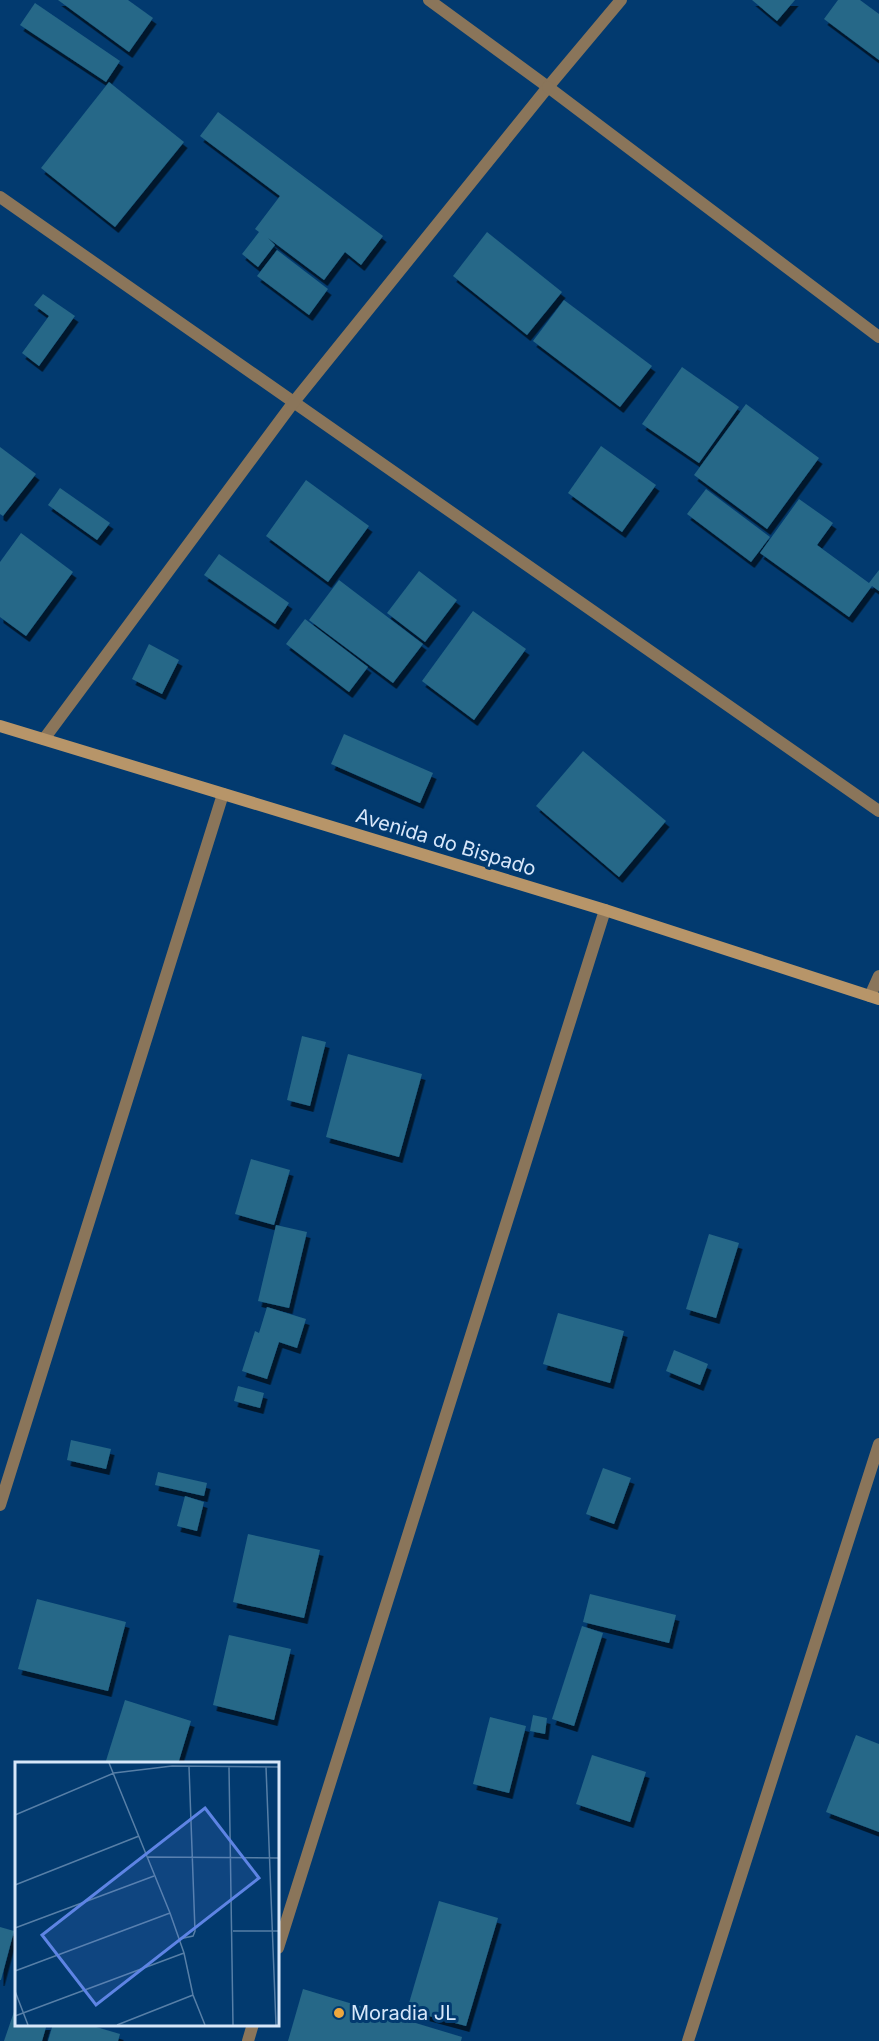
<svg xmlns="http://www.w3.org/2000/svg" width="879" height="2041" viewBox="0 0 879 2041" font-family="Inter,sans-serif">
  <defs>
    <filter id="shadow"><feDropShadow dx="3.5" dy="6" stdDeviation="0" flood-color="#0009"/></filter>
  </defs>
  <rect width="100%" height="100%" fill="#023a6f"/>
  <g fill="#266888" filter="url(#shadow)">
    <path d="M58 0H128L153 18 129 52Z"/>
    <path d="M752 0H795L777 21Z"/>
    <path d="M838 0H860L879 14V60L824 19Z"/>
    <path d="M35 3 120 61 106 82 20 25Z"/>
    <path d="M109 82 184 142 115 227 41 168Z"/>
    <path d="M218 112 383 236 361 265 345 252 324 280 268 238 275 245 258 267 242 254 259 232 255 229 280 196 200 136Z"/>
    <path d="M487 232 562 292 527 335 453 276Z"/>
    <path d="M277 250 328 289 309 315 257 276Z"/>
    <path d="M43 294 75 316 39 366 22 353 49 316 34 305Z"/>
    <path d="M564 300 652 366 620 407 533 341Z"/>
    <path d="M682 367 739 407 699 463 642 424Z"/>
    <path d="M746 404 819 458 767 529 694 475Z"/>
    <path d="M601 446 656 485 622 532 568 493Z"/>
    <path d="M0 447 36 474 3 516 0 514Z"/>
    <path d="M306 480 369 526 328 582 266 536Z"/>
    <path d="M60 488 110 523 97 540 48 505Z"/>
    <path d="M706 489 770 537 751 562 687 514Z"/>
    <path d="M799 499 833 523 817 545 869 583 879 570V591L872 586 849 617 760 553Z"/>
    <path d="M21 533 73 572 26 636 0 617V562Z"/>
    <path d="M219 554 289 603 275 624 204 575Z"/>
    <path d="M419 571 457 600 425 642 387 613Z"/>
    <path d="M339 580 423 644 393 683 309 620Z"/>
    <path d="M473 611 526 649 474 720 422 681Z"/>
    <path d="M305 619 368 667 349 692 286 644Z"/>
    <path d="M149 644 179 660 162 694 132 679Z"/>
    <path d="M344 734 433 773 420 803 331 764Z"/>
    <path d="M583 751 666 821 619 877 536 806Z"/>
    <path d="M302 1036 326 1042 310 1106 287 1100Z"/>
    <path d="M348 1054 422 1074 399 1157 326 1137Z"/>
    <path d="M251 1159 290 1170 274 1225 235 1214Z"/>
    <path d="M276 1225 307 1232 289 1308 258 1301Z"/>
    <path d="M709 1234 739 1243 716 1318 686 1309Z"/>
    <path d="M267 1307 306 1319 297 1348 279 1342 267 1379 242 1371 255 1331 259 1333Z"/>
    <path d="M558 1313 624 1331 610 1383 543 1364Z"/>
    <path d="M674 1350 708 1364 700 1385 666 1371Z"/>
    <path d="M238 1386 264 1393 260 1408 234 1401Z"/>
    <path d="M71 1440 111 1449 106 1469 67 1460Z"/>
    <path d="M603 1468 631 1478 614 1524 586 1514Z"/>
    <path d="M158 1472 207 1483 204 1496 155 1485Z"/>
    <path d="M185 1496 204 1502 197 1531 177 1526Z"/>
    <path d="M248 1534 320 1550 304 1618 233 1602Z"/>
    <path d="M590 1594 676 1615 669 1643 583 1622Z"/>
    <path d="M37 1599 126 1622 108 1691 18 1669Z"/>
    <path d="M582 1626 603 1633 574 1726 552 1719Z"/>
    <path d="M229 1635 291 1649 274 1720 213 1705Z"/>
    <path d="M125 1700 191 1721 178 1764H105Z"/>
    <path d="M533 1715 547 1718 545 1734 530 1731Z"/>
    <path d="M490 1717 526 1726 509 1793 473 1784Z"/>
    <path d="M856 1735 879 1744V1832L826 1812Z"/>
    <path d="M592 1755 646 1772 630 1822 576 1804Z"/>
    <path d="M439 1901 498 1918 466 2026 407 2010Z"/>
    <path d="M0 1927 14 1931 1 1980H0Z"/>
    <path d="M303 1989 462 2037 461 2041H288Z"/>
    <path d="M16 2006V2024H47L42 2041H4Z"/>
    <path d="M53 2024H86L120 2034 118 2041H48Z"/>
  </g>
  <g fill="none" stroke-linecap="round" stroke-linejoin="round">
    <g stroke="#8a755a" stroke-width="12">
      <path d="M429 0 548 87"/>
      <path d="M0 197 879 811"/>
      <path d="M44 739 293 403 548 87 621 0"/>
      <path d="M870 996 879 976"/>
      <path d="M0 1505 223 794"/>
      <path d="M278 1948 605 910"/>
      <path d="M248 2041 253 2024"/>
      <path d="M688 2041 879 1444"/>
    </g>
    <path stroke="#8a755a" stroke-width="12" d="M548 87 879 337"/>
    <path stroke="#b79569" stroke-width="12" d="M0 726 605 910 879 999"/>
  </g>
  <circle fill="#efa73d" stroke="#023a6f" stroke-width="2" cx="339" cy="2013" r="6"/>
  <g text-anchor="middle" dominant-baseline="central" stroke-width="6" stroke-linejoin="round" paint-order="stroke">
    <g font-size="20" fill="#d7e7fa" stroke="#023a6f">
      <text transform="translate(446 842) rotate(17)">Avenida do Bispado</text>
    </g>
    <g font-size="20" fill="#d7e7fa" stroke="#023a6f" text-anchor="start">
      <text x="351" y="2013">Moradia JL</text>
    </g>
  </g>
  <g transform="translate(15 1762)">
    <rect width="264" height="264" fill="#023a6f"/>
    <path fill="none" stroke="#577fa7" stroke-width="1.5" d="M94 1 155 151 169 191 178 233 190 263M214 5 218 263M251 5 261 263M0 53 99 11 157 4 264 5M133 95 264 96M0 123 124 74M0 166 139 114M218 169H264M164 177 178 174 180 169 174 5M0 209 155 151M0 229 13 263M0 254 169 191M102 263 178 233"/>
    <path fill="#5e84e4" fill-opacity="0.15" stroke="#5e84e4" stroke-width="3" d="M190 46 244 116 81 243 27 173Z"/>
    <rect width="264" height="264" fill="none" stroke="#d7e7fa" stroke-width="3"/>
  </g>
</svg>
